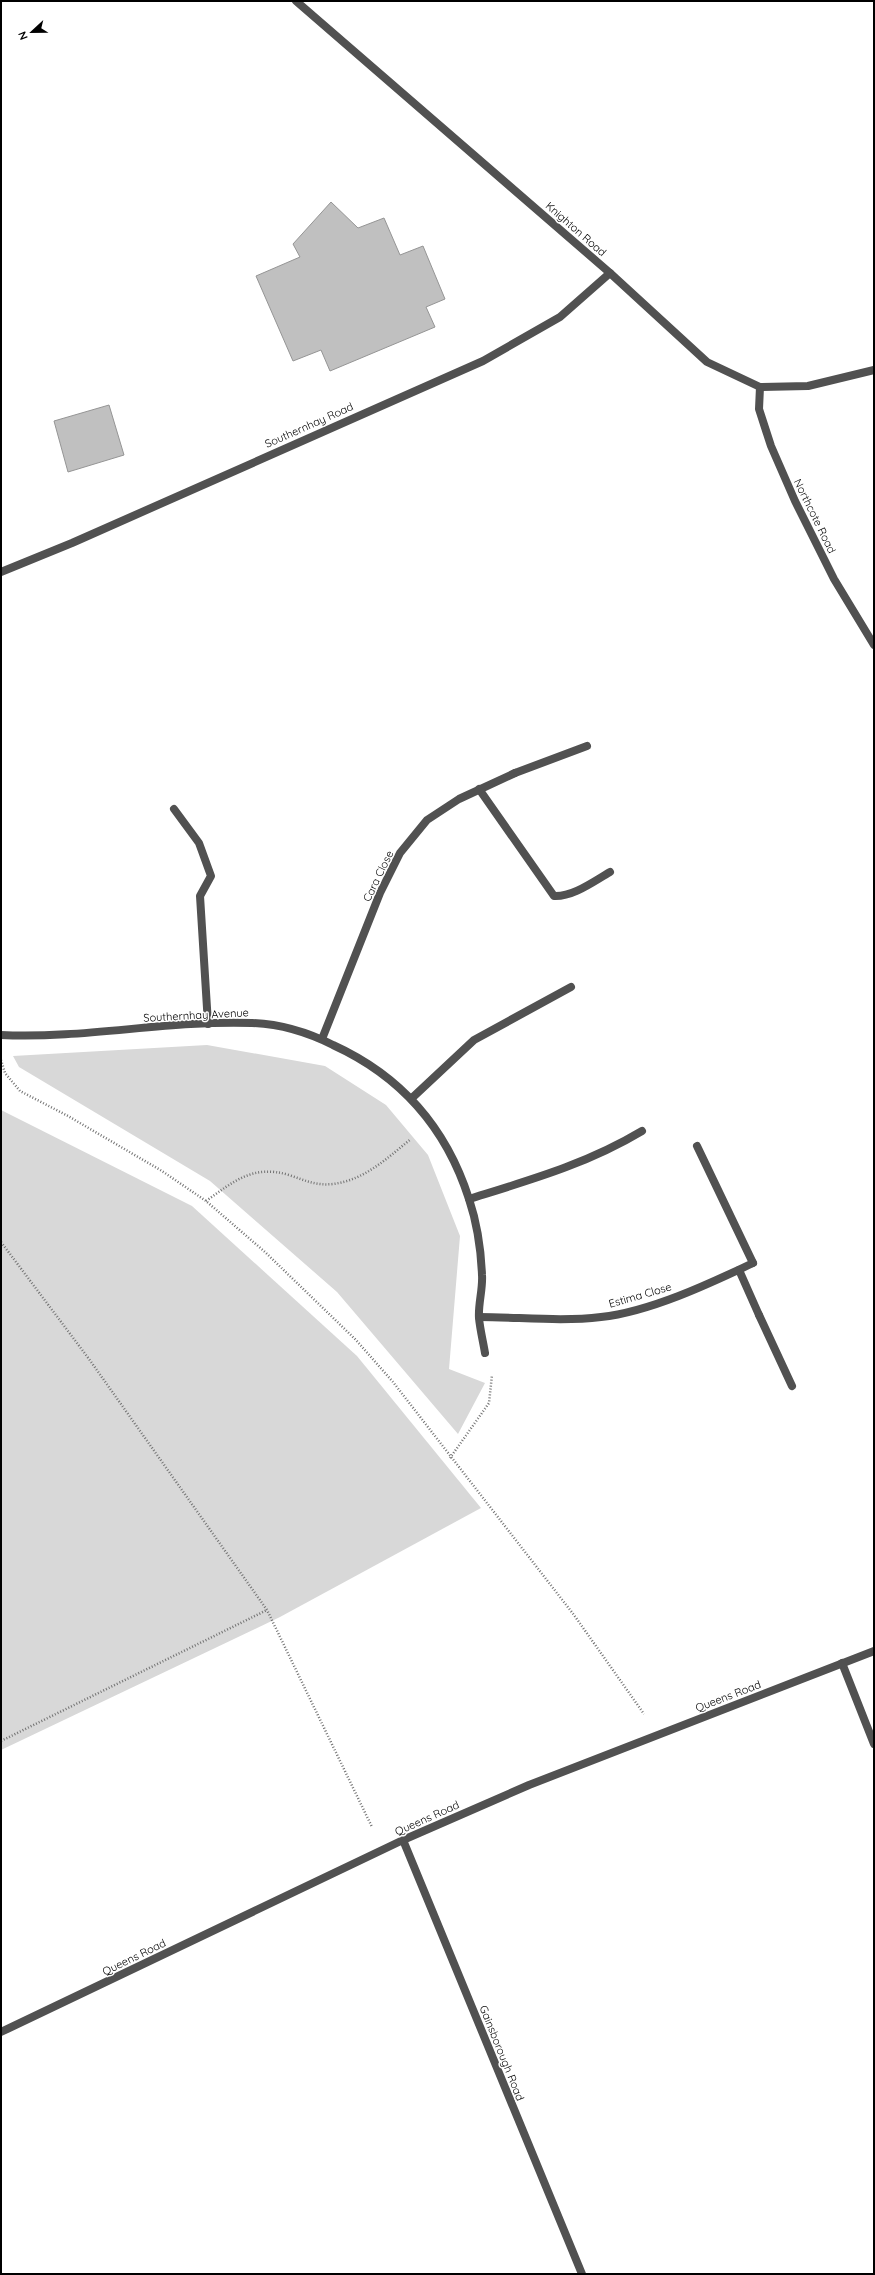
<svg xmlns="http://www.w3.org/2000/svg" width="875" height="2275" viewBox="0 0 875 2275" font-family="Quicksand,sans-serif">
  <rect width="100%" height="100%" fill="#fff"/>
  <g fill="#d8d8d8">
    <path d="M207 1045 325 1066 386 1105 428 1155 460 1236 449 1369 485 1383 458 1434 337 1292 210 1181 19 1067 13 1056Z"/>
    <path d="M1 1110 192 1206 357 1356 481 1508 280 1617 1 1750Z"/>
  </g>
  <g fill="#c0c0c0" stroke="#959595">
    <path d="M331 202 358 228 384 218 400 255 423 246 445 299 426 307 435 327 330 371 321 350 293 361 256 276 300 257 293 244Z"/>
    <path d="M109 405 124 455 68 472 54 421Z"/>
  </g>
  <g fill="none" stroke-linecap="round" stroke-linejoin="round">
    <g stroke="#737373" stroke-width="2.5" stroke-dasharray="1 2" stroke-linecap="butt">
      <path d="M1 1060 5 1073 20 1091 68 1116 162 1171 206 1201 265 1252 356 1340 393 1382 574 1615 644 1714"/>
      <path d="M206 1201C233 1182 253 1164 289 1175 304 1180 316 1186 333 1184 365 1180 387 1158 411 1139"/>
      <path d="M1 1242 89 1359 267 1610 372 1827"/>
      <path d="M450 1458 489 1403 492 1375"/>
      <path d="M1 1741 267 1610"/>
    </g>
    <g stroke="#515151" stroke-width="8">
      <path d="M515 773 587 746"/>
      <path d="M479 789 554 896C573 897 594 881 610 872"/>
      <path d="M174 809 199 843 211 876 200 896 208 1024"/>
      <path d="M412 1098 474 1040 571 987"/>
      <path d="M697 1146 753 1263"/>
      <path d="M469 1199C530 1180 587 1164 642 1131"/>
      <path d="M759 1315 792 1386"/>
    </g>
    <g stroke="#515151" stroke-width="8">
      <path d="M760 387 759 409 771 446 795 501 834 579 874 645"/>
      <path d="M1 572 72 543 483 361 560 317 610 273"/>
      <path d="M1 1035C85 1039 168 1020 252 1023 281 1024 307 1032 333 1045 401 1076 446 1127 469 1199 477 1223 481 1250 482 1275 483 1289 478 1304 479 1318 480 1329 483 1341 485 1353"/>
      <path d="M322 1039 380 893 400 853 427 820 459 799 515 773"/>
      <path d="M739 1270 759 1315"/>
      <path d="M479 1317C519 1317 561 1322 601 1317 649 1312 709 1284 753 1263"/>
      <path d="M842 1663 874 1744"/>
      <path d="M403 1840 582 2274"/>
    </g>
    <g stroke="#515151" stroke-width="8">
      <path d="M296 1 610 273 707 362 760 387 808 386 874 370"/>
      <path d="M1 2032 403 1840 529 1785 874 1651"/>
    </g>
  </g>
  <g text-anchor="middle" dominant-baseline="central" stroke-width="3" stroke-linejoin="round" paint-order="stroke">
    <g font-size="11" fill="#000" stroke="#fff">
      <text transform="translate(576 229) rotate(41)">Knighton Road</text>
      <text transform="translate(309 425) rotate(-24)">Southernhay Road</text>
      <text transform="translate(815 516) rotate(64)">Northcote Road</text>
      <text transform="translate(378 876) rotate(-64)">Cara Close</text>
      <text transform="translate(196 1015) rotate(-3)">Southernhay Avenue</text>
      <text transform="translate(640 1295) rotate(-16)">Estima Close</text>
      <text transform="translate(728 1696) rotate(-21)">Queens Road</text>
      <text transform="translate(427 1818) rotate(-24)">Queens Road</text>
      <text transform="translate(134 1957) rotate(-26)">Queens Road</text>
      <text transform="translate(502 2053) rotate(68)">Gainsborough Road</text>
    </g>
  </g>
  <rect width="875" height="2275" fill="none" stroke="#000000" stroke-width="4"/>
  <g transform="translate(32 32) rotate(248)" stroke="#ffffff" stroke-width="3" paint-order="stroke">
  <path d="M0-3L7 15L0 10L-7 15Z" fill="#000000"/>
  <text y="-6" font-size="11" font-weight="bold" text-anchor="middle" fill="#000000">N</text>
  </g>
</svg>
